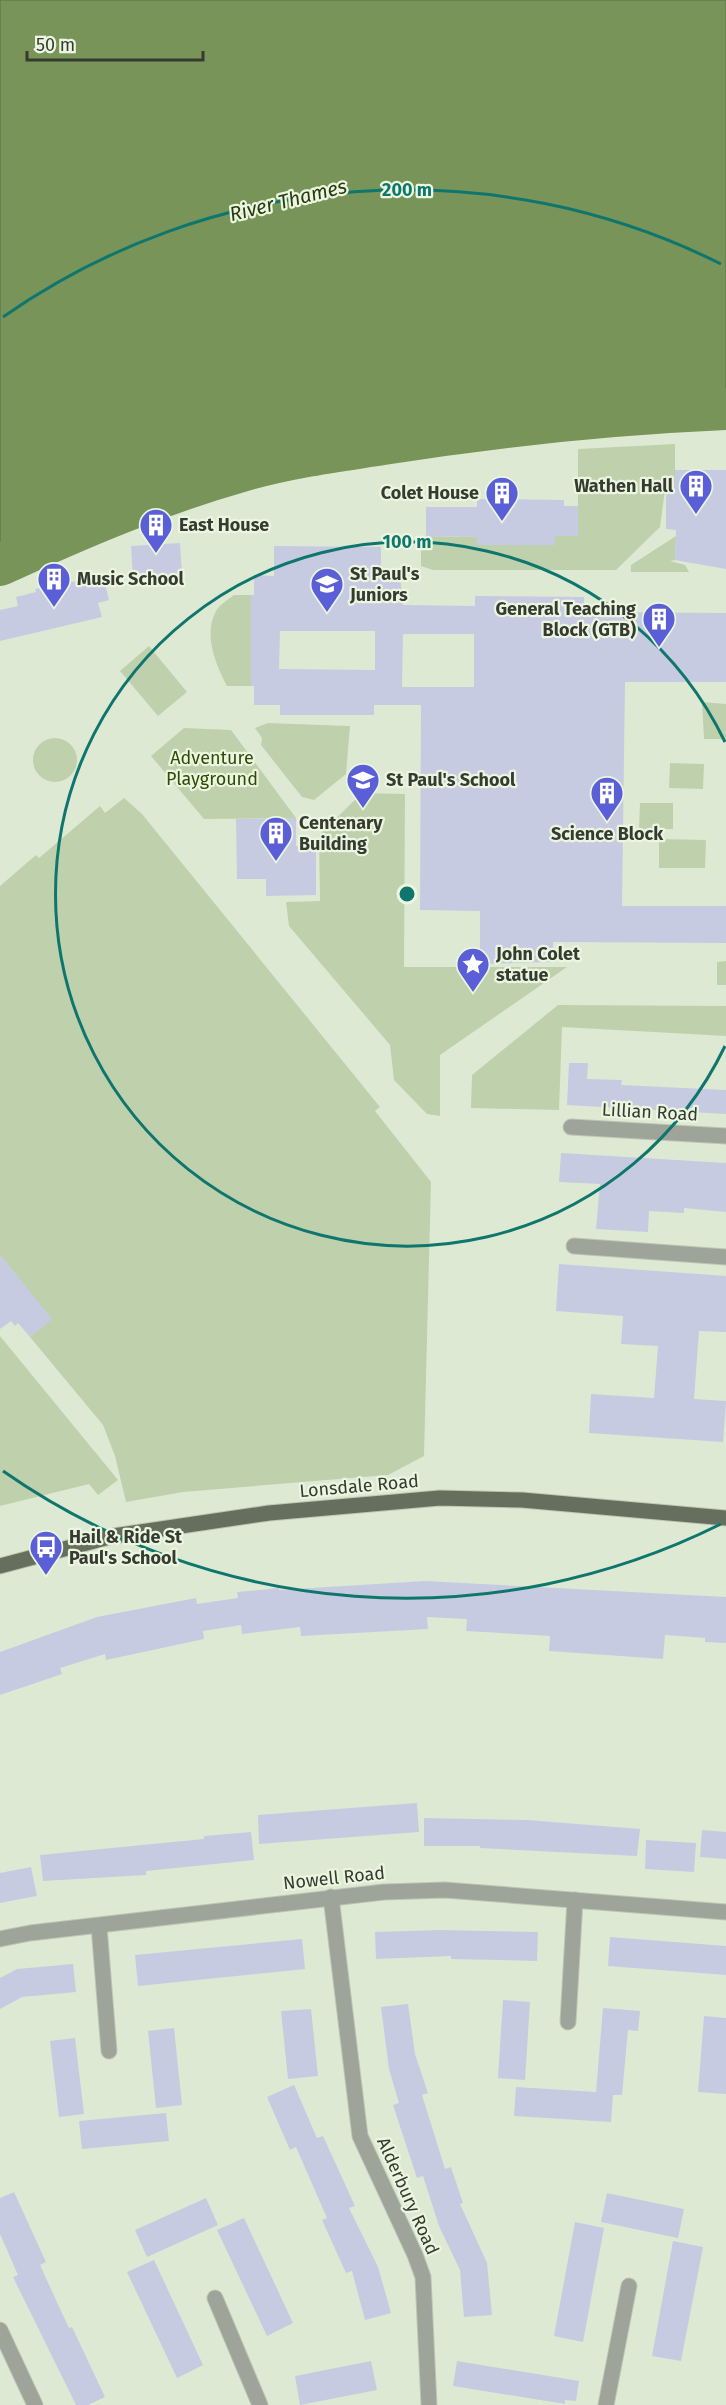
<svg xmlns="http://www.w3.org/2000/svg" width="726" height="2405" viewBox="0 0 726 2405" font-family="'Fira Sans',sans-serif">
  <rect width="100%" height="100%" fill="#dee9d3"/>
  <g fill="#bfd1ac">
    <path d="M675 444V483H666L660 527 616 570H433L421 566V536L477 537 478 545H555V536H578V449Z"/>
    <path d="M676 536 675 560 670 561 685 565 689 572H631V565Z"/>
    <path d="M234 595H251V686H227C216 665 203 635 216 611 219 605 229 599 234 595Z"/>
    <path d="M149 646 187 692 158 716 120 671Z"/>
    <path d="M702 702 726 704V739H704Z"/>
    <path d="M268 723 350 726 346 774 314 800 302 797 261 745 262 738 255 728Z"/>
    <path d="M184 728 231 730 296 818 204 819 151 756Z"/>
    <circle cx="55" cy="760" r="22"/>
    <path d="M670 763 704 764 703 789 669 788Z"/>
    <path d="M362 793 405 794 404 967H567L440 1055V1116L427 1114 394 1080 390 1045 289 926 286 902 320 901 319 835Z"/>
    <path d="M124 798 142 814 380 1107 375 1111 431 1182 424 1456 388 1475 183 1492 126 1502 115 1456 103 1425 30 1337 51 1319 0 1255V886L36 855 39 858 100 806 105 813Z"/>
    <path d="M640 803H673V829H639Z"/>
    <path d="M659 839 706 840 705 868H659Z"/>
    <path d="M726 961V985H717V962Z"/>
    <path d="M558 1005 726 1006V1036L562 1027 559 1110 471 1108 472 1075Z"/>
    <path d="M0 1336 118 1480 98 1495 89 1484 0 1506Z"/>
  </g>
  <path fill="#789458" stroke="#64794c" stroke-width="1.5" d="M0 0H726V409C611 414 497 426 383 444 338 451 290 457 245 470 160 494 80 528 0 565Z"/>
  <g fill="none" stroke-linecap="round" stroke-linejoin="round">
    <path stroke="#789458" stroke-width="42" d="M0 565C80 528 160 494 245 470 290 457 338 451 383 444 497 426 611 414 726 409"/>
  </g>
  <g fill="#c6cbe2" fill-rule="evenodd">
    <path d="M675 470H726V569L675 560 676 530 666 529V483H675Z"/>
    <path d="M477 499 564 500V506H578V536H555V545H477V537L426 536V507H477Z"/>
    <path d="M180 543 182 575 133 578 131 546Z"/>
    <path d="M274 546 381 547V575L400 576 403 605 475 606V596L584 597V612L726 613V682H625L622 906H726V943L553 942V962L480 964V911L420 910 421 705H374V715H280V705H254V686H251V595H254V575L274 576ZM280 631H375V670L279 669ZM403 634H474V687H402Z"/>
    <path d="M92 578 93 582 104 579 109 600 98 603 102 617 0 641V610L18 606 16 597 36 592 35 589Z"/>
    <path d="M296 818V846H316V895L266 896V879H237L236 819Z"/>
    <path d="M569 1063H588L587 1079 622 1080 621 1085 726 1090V1114L567 1105Z"/>
    <path d="M561 1153 726 1163V1212L684 1208V1213L649 1211 648 1232 596 1229 600 1184 559 1182Z"/>
    <path d="M0 1255 52 1319 30 1337 18 1323 15 1326 11 1321 0 1329Z"/>
    <path d="M559 1264 726 1276V1332L699 1331 694 1399 726 1401 723 1442 589 1433 591 1394 654 1398 658 1346 621 1344 623 1316 556 1311Z"/>
    <path d="M425 1581 726 1597V1643L705 1642V1638L665 1635 663 1659 549 1651 550 1636 466 1631 467 1619 427 1617 428 1629 301 1636 300 1627 242 1634 241 1625 203 1631 204 1639 106 1660 105 1654 60 1668 62 1674 0 1695V1652L97 1617 196 1598 197 1604 238 1598 237 1592 279 1588V1590Z"/>
    <path d="M417 1803 419 1832 259 1844 258 1815Z"/>
    <path d="M424 1818 527 1820 640 1829 637 1856 480 1848V1846H424Z"/>
    <path d="M702 1830 726 1832V1859L700 1857Z"/>
    <path d="M251 1832 254 1860 146 1871V1875L43 1881 40 1855 204 1839V1836Z"/>
    <path d="M646 1840 696 1843 694 1872 645 1869Z"/>
    <path d="M31 1867 37 1896 0 1903V1873Z"/>
    <path d="M441 1930 538 1932 537 1961 451 1959V1956L376 1959 375 1932Z"/>
    <path d="M610 1937 726 1946V1975L608 1966Z"/>
    <path d="M302 1939 305 1969 138 1986 135 1955Z"/>
    <path d="M73 1964 76 1992 22 1997 0 2009V1978L17 1969Z"/>
    <path d="M503 2000 530 2002 525 2080 498 2078Z"/>
    <path d="M408 2004 415 2054 428 2093 422 2095 445 2169 451 2167 463 2203 460 2204 487 2263 492 2315 464 2317 460 2270 439 2226 423 2176 417 2178 393 2105 399 2103 389 2069 381 2007Z"/>
    <path d="M603 2008 640 2011 638 2031 628 2030 622 2095H613L611 2122 514 2116 516 2087 596 2092Z"/>
    <path d="M311 2009 318 2076 288 2079 281 2011Z"/>
    <path d="M704 2016 726 2018V2094L698 2092Z"/>
    <path d="M174 2028 182 2105 156 2108 148 2031Z"/>
    <path d="M75 2038 84 2114 59 2117 50 2041Z"/>
    <path d="M294 2085 317 2138 323 2136 355 2206 349 2208 378 2267 391 2313 365 2320 352 2271 346 2273 322 2220 327 2218 296 2147 290 2150 267 2097Z"/>
    <path d="M166 2113 169 2141 82 2149 79 2121Z"/>
    <path d="M14 2192 46 2262 40 2265 55 2298 69 2328 72 2327 105 2397 88 2405H76L13 2277 18 2275 0 2234V2198Z"/>
    <path d="M607 2193 684 2209 678 2238 601 2222Z"/>
    <path d="M206 2198 218 2225 147 2257 135 2230Z"/>
    <path d="M244 2218 293 2323 267 2336 217 2230Z"/>
    <path d="M575 2222 604 2228 583 2342 554 2336Z"/>
    <path d="M673 2241 703 2247 681 2361 652 2356Z"/>
    <path d="M154 2260 203 2365 177 2378 127 2272Z"/>
    <path d="M371 2361 377 2390 300 2405 295 2376Z"/>
    <path d="M457 2361 579 2381 576 2401 565 2400V2404L453 2386Z"/>
  </g>
  <g fill="none" stroke-linecap="round" stroke-linejoin="round">
    <defs>
      <g id="minor">
        <path d="M571 1127 726 1136"/>
        <path d="M574 1246 726 1257"/>
        <path d="M331 1897 360 2136 415 2255 423 2277 429 2405"/>
        <path d="M99 1926 109 2051"/>
        <path d="M0 1939 30 1933 384 1892 445 1890 726 1912"/>
        <path d="M568 2022 575 1900"/>
        <path d="M215 2298 260 2405"/>
        <path d="M0 2330 35 2405"/>
        <path d="M606 2405 629 2286"/>
      </g>
      <path id="major" d="M0 1566 113 1536 269 1513 440 1498 522 1500 726 1518"/>
    </defs>
    <use href="#minor" stroke="#bcc6b3" stroke-width="17"/>
    <use href="#major" stroke="#bcc6b3" stroke-width="17"/>
    <use href="#minor" stroke="#9fa49a" stroke-width="15"/>
    <use href="#major" stroke="#666e5d" stroke-width="15"/>
  </g>
  <g fill="none" stroke="#0f766e" stroke-width="3">
    <path d="M725 1046A352 352 0 1 1 725 742"/>
    <path d="M721 1524A704 704 0 0 1 3 1471M3 317A704 704 0 0 1 721 264"/>
  </g>
  <defs>
    <symbol id="building-pin" viewBox="-11 -11 22 30"><path d="M0 17L-7.5 6A9.5 9.5 0 1 1 7.5 6Z" fill="#5b5fd7" stroke="#ebf6e0"/><path d="M-4-6H4V6H1V3H-1V6H-4ZM-2.5-4.3h1.7v1.8h-1.7ZM.8-4.3h1.7v1.8H.8ZM-2.5-1h1.7V.8h-1.7ZM.8-1h1.7V.8H.8Z" fill="#fff"/></symbol>
    <symbol id="school-pin" viewBox="-11 -11 22 30"><path d="M0 17L-7.5 6A9.5 9.5 0 1 1 7.5 6Z" fill="#5b5fd7" stroke="#ebf6e0"/><path d="M0-5L7-2L0 1L-7-2ZM-4 1L0 2.5L4 1V4Q0 6-4 4Z" fill="#fff"/></symbol>
    <symbol id="sight-pin" viewBox="-11 -11 22 30"><path d="M0 17L-7.5 6A9.5 9.5 0 1 1 7.5 6Z" fill="#5b5fd7" stroke="#ebf6e0"/><path d="M0-6L1.8-2.2L6-1.7L2.9 1.2L3.7 5.4L0 3.3L-3.7 5.4L-2.9 1.2L-6-1.7L-1.8-2.2Z" fill="#fff"/></symbol>
    <symbol id="bus-pin" viewBox="-11 -11 22 30"><path d="M0 17L-7.5 6A9.5 9.5 0 1 1 7.5 6Z" fill="#5b5fd7" stroke="#ebf6e0"/><path d="M-5-6H5V4H4V6H2V4H-2V6H-4V4H-5ZM-3.5-4V0h7V-4ZM-3.5 1.2v1.5H-2V1.2ZM2 1.2v1.5H3.5V1.2Z" fill="#fff"/></symbol>
  </defs>
  <g fill-rule="evenodd">
    <use href="#building-pin" x="677" y="467" width="38" height="52"/>
    <use href="#building-pin" x="483" y="474" width="38" height="52"/>
    <use href="#building-pin" x="137" y="506" width="38" height="52"/>
    <use href="#building-pin" x="35" y="560" width="38" height="52"/>
    <use href="#school-pin" x="308" y="565" width="38" height="52"/>
    <use href="#building-pin" x="640" y="600" width="38" height="52"/>
    <use href="#school-pin" x="344" y="761" width="38" height="52"/>
    <use href="#building-pin" x="588" y="774" width="38" height="52"/>
    <use href="#building-pin" x="257" y="814" width="38" height="52"/>
    <use href="#sight-pin" x="454" y="945" width="38" height="52"/>
    <use href="#bus-pin" x="27" y="1528" width="38" height="52"/>
  </g>
  <g text-anchor="middle" dominant-baseline="central" stroke-width="4.5" stroke-linejoin="round" paint-order="stroke">
    <g font-size="18" font-weight="bold" fill="#363a31" stroke="#ebf6e0" text-anchor="start">
      <text x="673" y="486" text-anchor="end">Wathen Hall</text>
      <text x="479" y="493" text-anchor="end">Colet House</text>
      <text x="179" y="525">East House</text>
      <text x="350" y="574">St Paul's<tspan x="350" dy="21">Juniors</tspan></text>
      <text x="77" y="579">Music School</text>
      <text x="636" y="609" text-anchor="end">General Teaching<tspan x="636" dy="21">Block (GTB)</tspan></text>
      <text x="386" y="780">St Paul's School</text>
      <text x="299" y="823">Centenary<tspan x="299" dy="21">Building</tspan></text>
      <text x="607" y="834" text-anchor="middle">Science Block</text>
      <text x="496" y="954">John Colet<tspan x="496" dy="21">statue</tspan></text>
      <text x="69" y="1537">Hail &amp; Ride St<tspan x="69" dy="21">Paul's School</tspan></text>
    </g>
    <g font-size="18" fill="#314a05" stroke="#ebf6e0">
      <text x="212" y="758">Adventure<tspan x="212" dy="21">Playground</tspan></text>
    </g>
    <g font-size="18" fill="#363a31" stroke="#ebf6e0">
      <text transform="translate(650 1112) rotate(3)">Lillian Road</text>
      <text transform="translate(359 1486) rotate(-5)">Lonsdale Road</text>
      <text transform="translate(334 1878) rotate(-6)">Nowell Road</text>
      <text transform="translate(408 2196) rotate(66)">Alderbury Road</text>
    </g>
    <g font-size="20" font-style="italic" fill="#283b0e" stroke="#ebf6e0">
      <text transform="translate(288 200) rotate(-14)">River Thames</text>
    </g>
  </g>
  <circle cx="407" cy="894" r="9" fill="#0f766e" stroke="#ebf6e0" stroke-width="3"/>
  <g font-size="18" text-anchor="middle" font-weight="bold" fill="#0f766e" stroke="#ebf6e0" stroke-width="4.5" stroke-linejoin="round" paint-order="stroke">
    <text x="407" y="196">200 m</text>
    <text x="407" y="548">100 m</text>
  </g>
  <path d="M27 51v9h176v-9" fill="none" stroke="#363a31" stroke-width="3"/>
  <text x="36" y="51" font-size="18" fill="#363a31" stroke="#ebf6e0" stroke-width="4.5" paint-order="stroke">50 m</text>
</svg>
